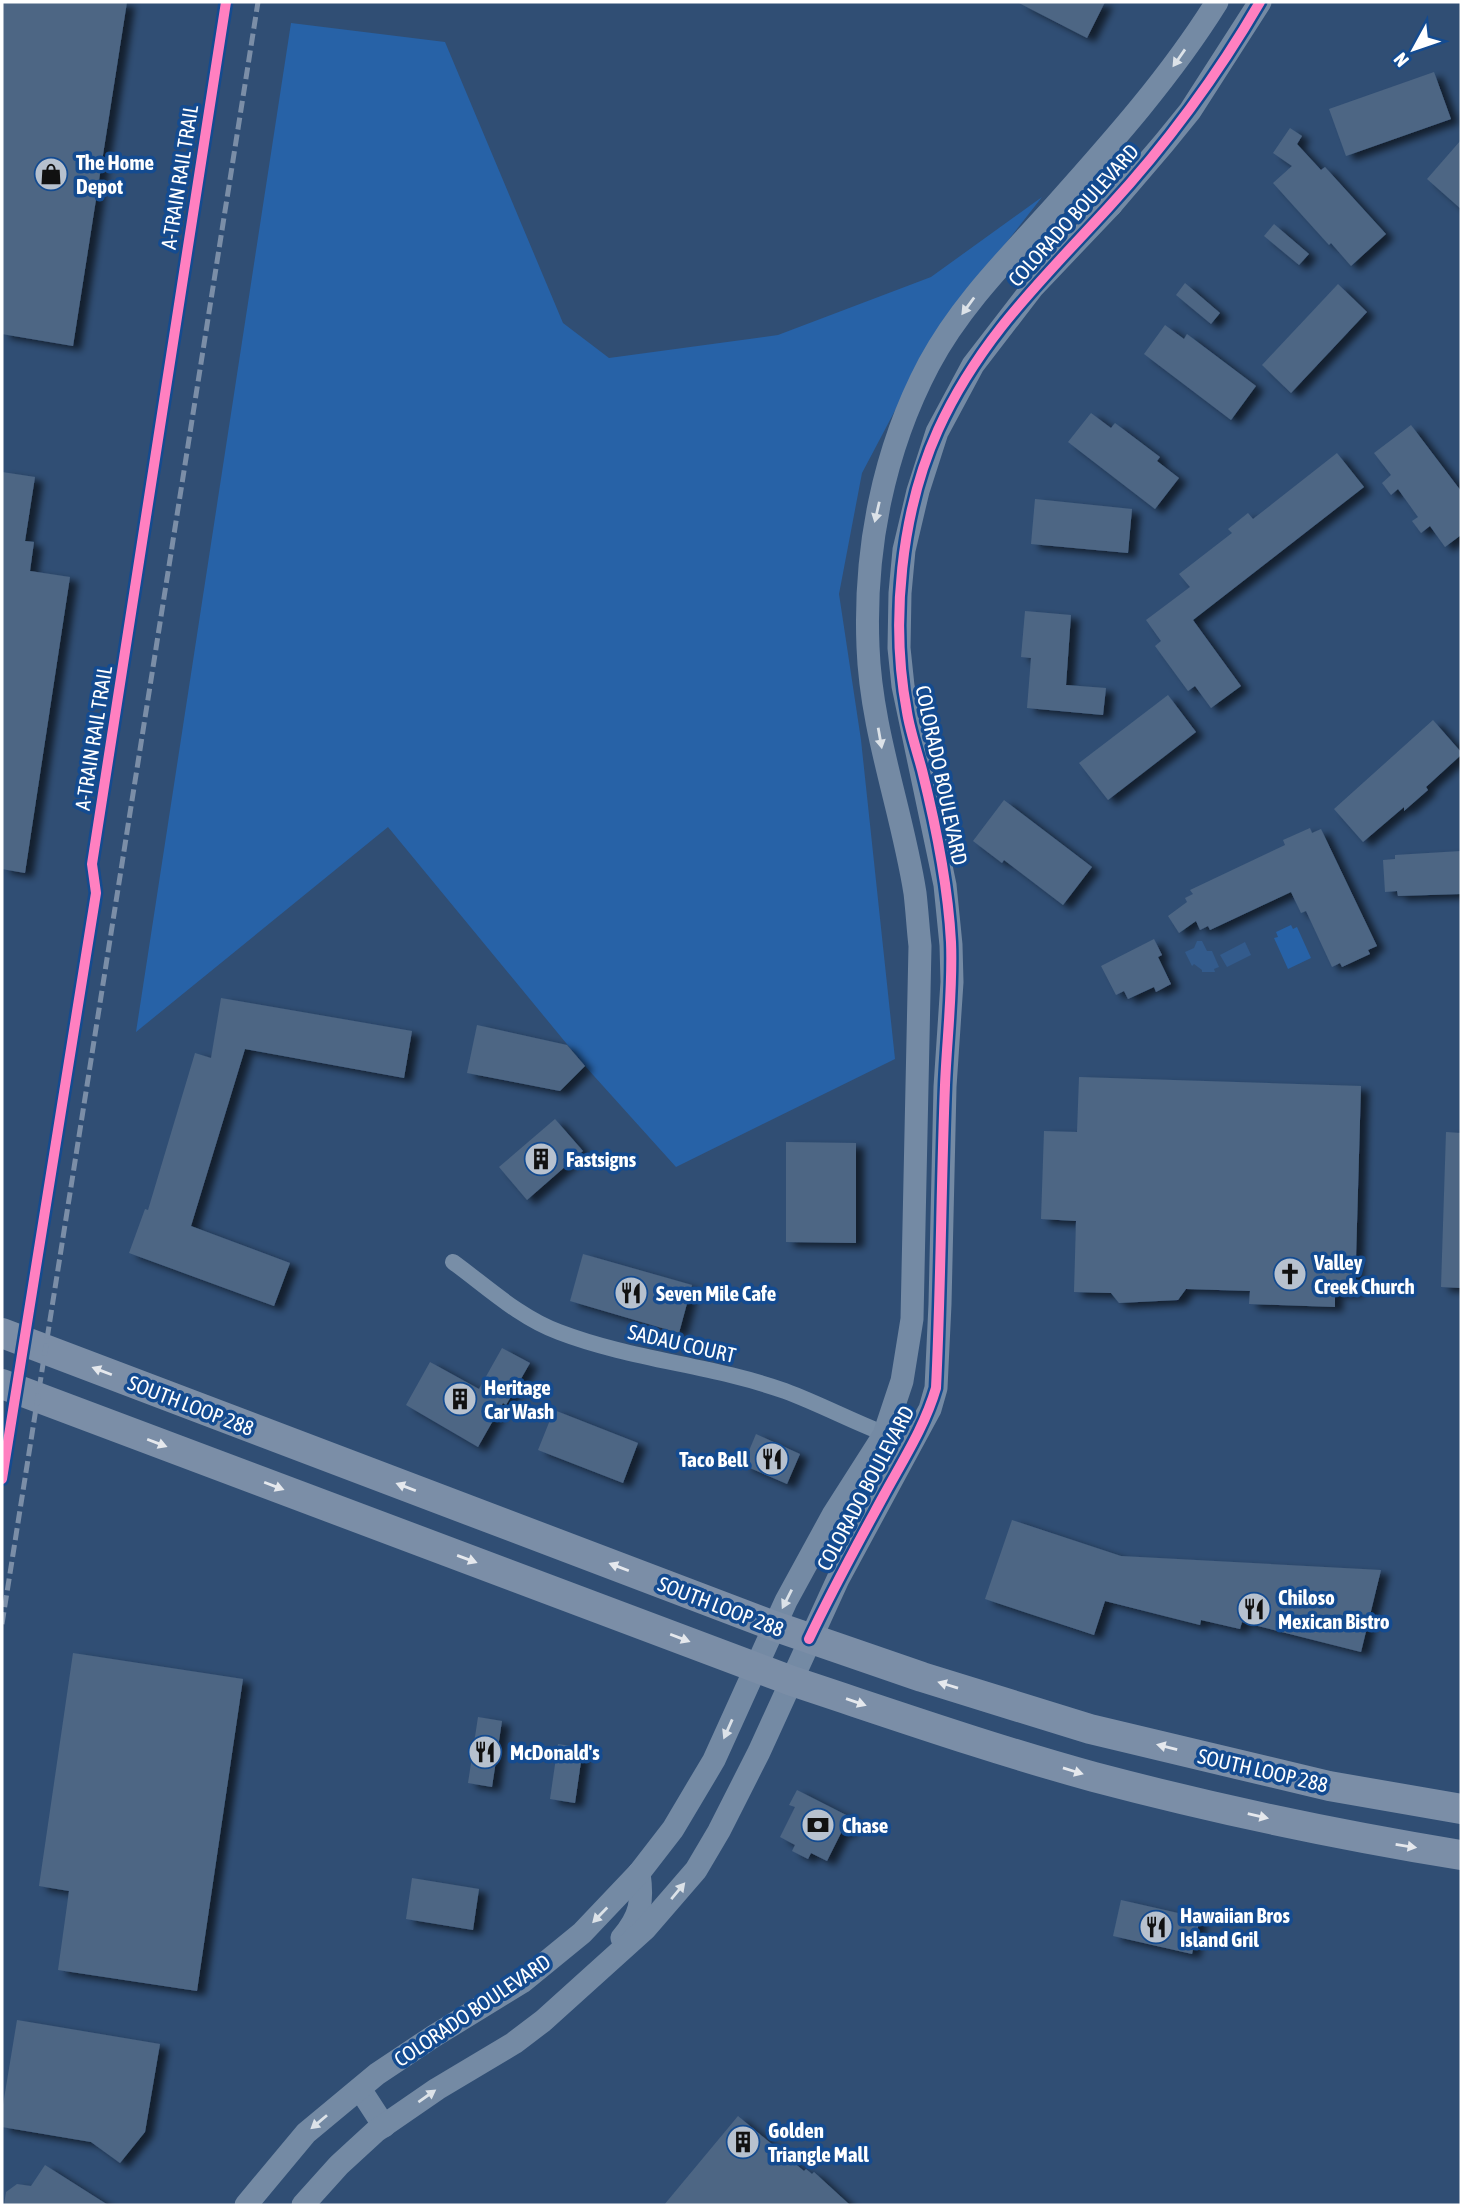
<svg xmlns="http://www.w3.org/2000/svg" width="1463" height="2207" viewBox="0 0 1463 2207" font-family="'Asap Condensed',sans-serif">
  <defs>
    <filter id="shadow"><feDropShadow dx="8" dy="4.5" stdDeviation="3.5" flood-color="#0009"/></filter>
  </defs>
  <rect width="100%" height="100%" fill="#304e74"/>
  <g fill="#2762a7">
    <path d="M291 23 445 42 563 323 609 358 778 335 931 277 1042 197 937 331 862 473 839 594 861 740 895 1059 676 1167 585 1066 388 827 136 1032Z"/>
    <path d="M1291 925 1293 929 1297 927 1311 958 1288 969 1274 938 1278 937 1276 932Z"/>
  </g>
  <g fill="#335b8c">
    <path d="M1197 941H1202L1207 951H1212L1219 967 1214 969 1215 972H1202V970L1194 964 1192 966 1185 952 1194 948Z"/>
    <path d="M1245 942 1251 955 1227 967 1220 955Z"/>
  </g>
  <g fill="#4d6684" filter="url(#shadow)">
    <path d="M2 2H127L73 346 2 334Z"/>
    <path d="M1017 2H1105L1087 38Z"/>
    <path d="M1434 72 1451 119 1346 156 1329 109Z"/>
    <path d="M1290 128 1302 136 1297 144 1321 170 1325 167 1386 234 1351 266 1331 243 1329 245 1273 183 1292 166 1273 153Z"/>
    <path d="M1461 140V209L1427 179Z"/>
    <path d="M1274 224 1309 254 1299 265 1264 236Z"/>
    <path d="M1185 283 1220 313 1211 324 1176 295Z"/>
    <path d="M1338 284 1367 312 1291 393 1262 365Z"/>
    <path d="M1165 325 1184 339 1187 334 1256 386 1231 420 1144 354Z"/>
    <path d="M1091 413 1111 428 1115 423 1160 457 1157 461 1179 478 1155 509 1068 442Z"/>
    <path d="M1411 425 1461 491V535L1445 547 1430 526 1421 533 1412 521 1418 517 1398 489 1391 495 1382 483 1391 475 1374 453Z"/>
    <path d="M1337 453 1364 487 1193 620 1241 686 1211 708 1195 686 1188 691 1155 646 1161 641 1146 620 1190 587 1179 574 1232 533 1228 529 1248 513 1253 519Z"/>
    <path d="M2 472 35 477 25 541 34 542 30 571 70 577 25 873 2 869Z"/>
    <path d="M1035 499 1132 509 1128 553 1031 544Z"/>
    <path d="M1025 611 1071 615 1066 685 1106 688 1103 715 1027 708 1031 658 1021 657Z"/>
    <path d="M1168 695 1196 732 1108 800 1079 763Z"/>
    <path d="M1433 720 1461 752V755L1426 787 1428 790 1404 811V807L1363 842 1334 809Z"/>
    <path d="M1004 800 1092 867 1063 905 1004 860 1002 863 973 841Z"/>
    <path d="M1310 828 1312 833 1321 829 1377 946 1368 950 1370 954 1342 967 1340 963 1332 967 1306 911 1301 913 1291 892 1210 930 1208 926 1200 930 1196 921 1179 933 1168 916 1187 902 1185 898 1193 894 1190 890 1285 845 1283 840Z"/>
    <path d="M1461 851V894L1398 896 1397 891 1385 892 1383 860 1395 859V855Z"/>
    <path d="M1154 939 1162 955 1158 957 1171 984 1156 992 1154 987 1128 999 1124 991 1116 995 1101 966Z"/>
    <path d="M221 998 412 1031 404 1078 245 1049 191 1226 290 1263 274 1306 129 1253 145 1209 148 1210 195 1053 211 1058Z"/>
    <path d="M477 1025 567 1045 585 1066 560 1091 467 1073Z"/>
    <path d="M1079 1077 1361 1086 1355 1293H1335V1307L1249 1304 1250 1291 1186 1289 1178 1300 1119 1303 1111 1293 1074 1292 1076 1221 1041 1219 1044 1131 1077 1132Z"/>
    <path d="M555 1119 583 1151 527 1200 499 1167Z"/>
    <path d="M1446 1132 1461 1133V1288L1441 1287Z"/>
    <path d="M786 1142 856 1143V1243L786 1242Z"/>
    <path d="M583 1254 692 1285 679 1333 570 1301Z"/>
    <path d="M502 1348 530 1363 506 1405 503 1403 478 1447 406 1405 430 1362 479 1389Z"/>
    <path d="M554 1410 638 1443 623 1483 538 1450Z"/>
    <path d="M756 1434 800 1454 787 1484 743 1465Z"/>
    <path d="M1012 1520 1121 1556 1381 1570 1361 1652 1242 1622 1240 1629 1201 1620 1200 1625 1105 1601 1094 1635 985 1599Z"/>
    <path d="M73 1653 243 1679 197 1991 58 1970 69 1891 39 1886Z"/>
    <path d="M478 1717 502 1721 492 1787 468 1783Z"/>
    <path d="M558 1744 583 1748 575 1803 550 1799Z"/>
    <path d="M797 1790 854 1819 846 1834 842 1831 827 1861 811 1853 808 1859 792 1851 795 1845 780 1837 795 1807 789 1805Z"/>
    <path d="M412 1878 479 1889 473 1930 406 1919Z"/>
    <path d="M1121 1900 1200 1918 1192 1954 1113 1936Z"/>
    <path d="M17 2020 160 2044 145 2132 120 2163 91 2142 2 2127V2111Z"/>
    <path d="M738 2116 804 2171 806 2169 812 2174 814 2172 850 2205H664Z"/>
    <path d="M45 2165 108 2205H4L6 2192 17 2184 31 2186Z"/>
  </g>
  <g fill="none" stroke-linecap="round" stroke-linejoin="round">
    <path stroke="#788ea7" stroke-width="16" d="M453 1262C486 1286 520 1318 559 1332 632 1360 712 1365 785 1391 828 1407 868 1430 913 1444"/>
    <g stroke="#748aa4" stroke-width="23">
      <path d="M1081 178 1111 205"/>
      <path d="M622 1938C641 1916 643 1901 639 1873"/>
      <path d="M360 2089 384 2126"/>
      <path d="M246 2205 306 2133 377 2074 434 2036 522 1982 582 1933 639 1873 673 1829 714 1760 786 1601 833 1515 884 1435 902 1381 912 1319 920 946C918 928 917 910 915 893 902 810 871 731 868 647 864 550 883 451 929 364 961 304 1010 256 1055 206 1113 141 1171 76 1217 2"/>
      <path d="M303 2205 339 2165 376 2131 437 2089 514 2043 543 2021 645 1929 696 1870 719 1831 759 1752 838 1579 930 1409 936 1388 940 1304 945 1087 952 982 951 945 945 885 903 686 899 648 900 593 904 550 918 491 937 432 973 365 1033 287 1111 205 1164 143 1190 111 1260 2"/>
    </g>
    <g stroke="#7b8ea7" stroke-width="30">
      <path d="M2 1333 774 1626 922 1677 1090 1729 1329 1786 1461 1809"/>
      <path d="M2 1384 792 1681C892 1714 992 1749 1094 1777 1215 1809 1338 1835 1461 1855"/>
    </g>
    <path stroke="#7b8ea7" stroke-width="5" stroke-dasharray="12 5" stroke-linecap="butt" d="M2 1624 258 2"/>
    <defs>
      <g id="cycleway">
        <path d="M2 1479 96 893 92 864 226 2"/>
        <path d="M809 1639C832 1590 858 1543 884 1495 903 1460 925 1426 936 1388 941 1287 941 1186 945 1085 947 1037 953 990 951 942 948 884 936 826 922 770 917 751 910 731 907 712 890 622 901 512 938 430 980 338 1041 281 1108 208 1166 145 1217 76 1260 2"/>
      </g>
    </defs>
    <use href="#cycleway" stroke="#144b90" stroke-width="15"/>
    <use href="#cycleway" stroke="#ff80c0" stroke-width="10"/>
  </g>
  <defs><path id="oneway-solid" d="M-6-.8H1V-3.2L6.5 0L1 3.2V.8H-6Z" transform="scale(1.75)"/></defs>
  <g fill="#dce2e8">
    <use href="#oneway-solid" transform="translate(1179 58) rotate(125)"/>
    <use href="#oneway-solid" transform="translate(968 306) rotate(126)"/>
    <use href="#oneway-solid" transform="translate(877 512) rotate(103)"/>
    <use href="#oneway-solid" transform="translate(880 738) rotate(80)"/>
    <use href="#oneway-solid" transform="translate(787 1599) rotate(117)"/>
    <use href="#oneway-solid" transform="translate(728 1729) rotate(114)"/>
    <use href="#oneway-solid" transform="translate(678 1891) rotate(-50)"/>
    <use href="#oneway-solid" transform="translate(600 1915) rotate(134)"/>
    <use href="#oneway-solid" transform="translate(427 2096) rotate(-35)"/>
    <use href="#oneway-solid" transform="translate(319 2122) rotate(140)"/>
  </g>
  <g fill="#e5e8ed">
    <use href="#oneway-solid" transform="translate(102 1371) rotate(-159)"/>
    <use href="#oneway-solid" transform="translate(157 1443) rotate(21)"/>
    <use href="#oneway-solid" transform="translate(274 1486) rotate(21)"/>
    <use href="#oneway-solid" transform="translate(406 1487) rotate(-159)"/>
    <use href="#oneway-solid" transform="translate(467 1559) rotate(20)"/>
    <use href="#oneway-solid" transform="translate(619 1567) rotate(-159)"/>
    <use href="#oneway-solid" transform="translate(680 1638) rotate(21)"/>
    <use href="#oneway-solid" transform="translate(948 1685) rotate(-163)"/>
    <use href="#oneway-solid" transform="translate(856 1702) rotate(19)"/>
    <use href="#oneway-solid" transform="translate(1167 1747) rotate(-166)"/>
    <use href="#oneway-solid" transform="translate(1073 1771) rotate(17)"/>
    <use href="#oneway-solid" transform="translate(1258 1816) rotate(13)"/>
    <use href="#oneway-solid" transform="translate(1406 1846) rotate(9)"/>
  </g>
  <defs>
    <symbol id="shop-disc" viewBox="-11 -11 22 22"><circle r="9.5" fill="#b7c1ce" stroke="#144b90"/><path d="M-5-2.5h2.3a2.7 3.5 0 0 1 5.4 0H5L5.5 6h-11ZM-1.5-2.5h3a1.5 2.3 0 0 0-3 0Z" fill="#111"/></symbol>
    <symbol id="building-disc" viewBox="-11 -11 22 22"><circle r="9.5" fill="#b7c1ce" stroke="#144b90"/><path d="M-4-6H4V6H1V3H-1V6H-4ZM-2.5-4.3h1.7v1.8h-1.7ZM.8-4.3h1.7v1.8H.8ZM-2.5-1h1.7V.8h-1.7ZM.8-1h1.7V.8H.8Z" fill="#111"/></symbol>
    <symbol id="church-disc" viewBox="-11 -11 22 22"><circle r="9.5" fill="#b7c1ce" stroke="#144b90"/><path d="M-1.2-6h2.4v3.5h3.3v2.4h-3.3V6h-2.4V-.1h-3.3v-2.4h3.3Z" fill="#111"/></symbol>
    <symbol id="restaurant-disc" viewBox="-11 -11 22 22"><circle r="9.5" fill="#b7c1ce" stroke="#144b90"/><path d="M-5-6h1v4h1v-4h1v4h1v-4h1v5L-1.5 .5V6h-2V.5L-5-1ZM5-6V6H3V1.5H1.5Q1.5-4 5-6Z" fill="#111"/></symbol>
    <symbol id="bank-disc" viewBox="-11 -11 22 22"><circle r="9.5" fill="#b7c1ce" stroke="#144b90"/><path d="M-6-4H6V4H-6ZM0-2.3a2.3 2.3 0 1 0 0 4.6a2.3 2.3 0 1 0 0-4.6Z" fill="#111"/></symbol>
  </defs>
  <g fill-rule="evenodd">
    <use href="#shop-disc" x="32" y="155" width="38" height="38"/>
    <use href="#building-disc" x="522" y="1140" width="38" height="38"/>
    <use href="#church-disc" x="1271" y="1255" width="38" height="38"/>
    <use href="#restaurant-disc" x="612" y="1274" width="38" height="38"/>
    <use href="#building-disc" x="441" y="1380" width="38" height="38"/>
    <use href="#restaurant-disc" x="753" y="1440" width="38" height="38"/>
    <use href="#restaurant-disc" x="1235" y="1590" width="38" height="38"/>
    <use href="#restaurant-disc" x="466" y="1733" width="38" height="38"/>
    <use href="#bank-disc" x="799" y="1806" width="38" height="38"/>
    <use href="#restaurant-disc" x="1137" y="1908" width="38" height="38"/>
    <use href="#building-disc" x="724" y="2123" width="38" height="38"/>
  </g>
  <g text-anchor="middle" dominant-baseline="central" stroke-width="7" stroke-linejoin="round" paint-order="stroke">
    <g font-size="21" font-weight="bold" fill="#fff" stroke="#144b90" text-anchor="start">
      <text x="76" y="162">The Home<tspan x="76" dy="24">Depot</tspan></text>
      <text x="566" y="1159">Fastsigns</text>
      <text x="1314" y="1262">Valley<tspan x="1314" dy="24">Creek Church</tspan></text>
      <text x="656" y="1293">Seven Mile Cafe</text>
      <text x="484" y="1387">Heritage<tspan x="484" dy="24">Car Wash</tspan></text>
      <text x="748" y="1459" text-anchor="end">Taco Bell</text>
      <text x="1278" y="1597">Chiloso<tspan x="1278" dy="24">Mexican Bistro</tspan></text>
      <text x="510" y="1752">McDonald's</text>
      <text x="842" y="1825">Chase</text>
      <text x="1180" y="1915">Hawaiian Bros<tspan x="1180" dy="24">Island Gril</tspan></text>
      <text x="768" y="2130">Golden<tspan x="768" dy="24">Triangle Mall</tspan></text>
    </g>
    <g font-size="21" fill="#fff" stroke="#144b90">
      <text transform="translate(179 177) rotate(-81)">A-TRAIN RAIL TRAIL</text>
      <text transform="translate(1073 215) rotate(-48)">COLORADO BOULEVARD</text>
      <text transform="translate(93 738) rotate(-81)">A-TRAIN RAIL TRAIL</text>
      <text transform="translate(942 775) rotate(78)">COLORADO BOULEVARD</text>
      <text transform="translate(682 1343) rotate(13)">SADAU COURT</text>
      <text transform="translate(191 1405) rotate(21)">SOUTH LOOP 288</text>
      <text transform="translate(865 1488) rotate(-62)">COLORADO BOULEVARD</text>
      <text transform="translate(721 1606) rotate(21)">SOUTH LOOP 288</text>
      <text transform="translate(1263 1770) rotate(13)">SOUTH LOOP 288</text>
      <text transform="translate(472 2010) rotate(-34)">COLORADO BOULEVARD</text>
    </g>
  </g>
  <rect width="1463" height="2207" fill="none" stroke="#ffffff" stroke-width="7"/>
  <g transform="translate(1414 49) rotate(230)" stroke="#144b90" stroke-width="5" paint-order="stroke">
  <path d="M0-5L12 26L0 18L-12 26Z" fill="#ffffff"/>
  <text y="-10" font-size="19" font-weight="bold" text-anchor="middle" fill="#ffffff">N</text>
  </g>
</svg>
